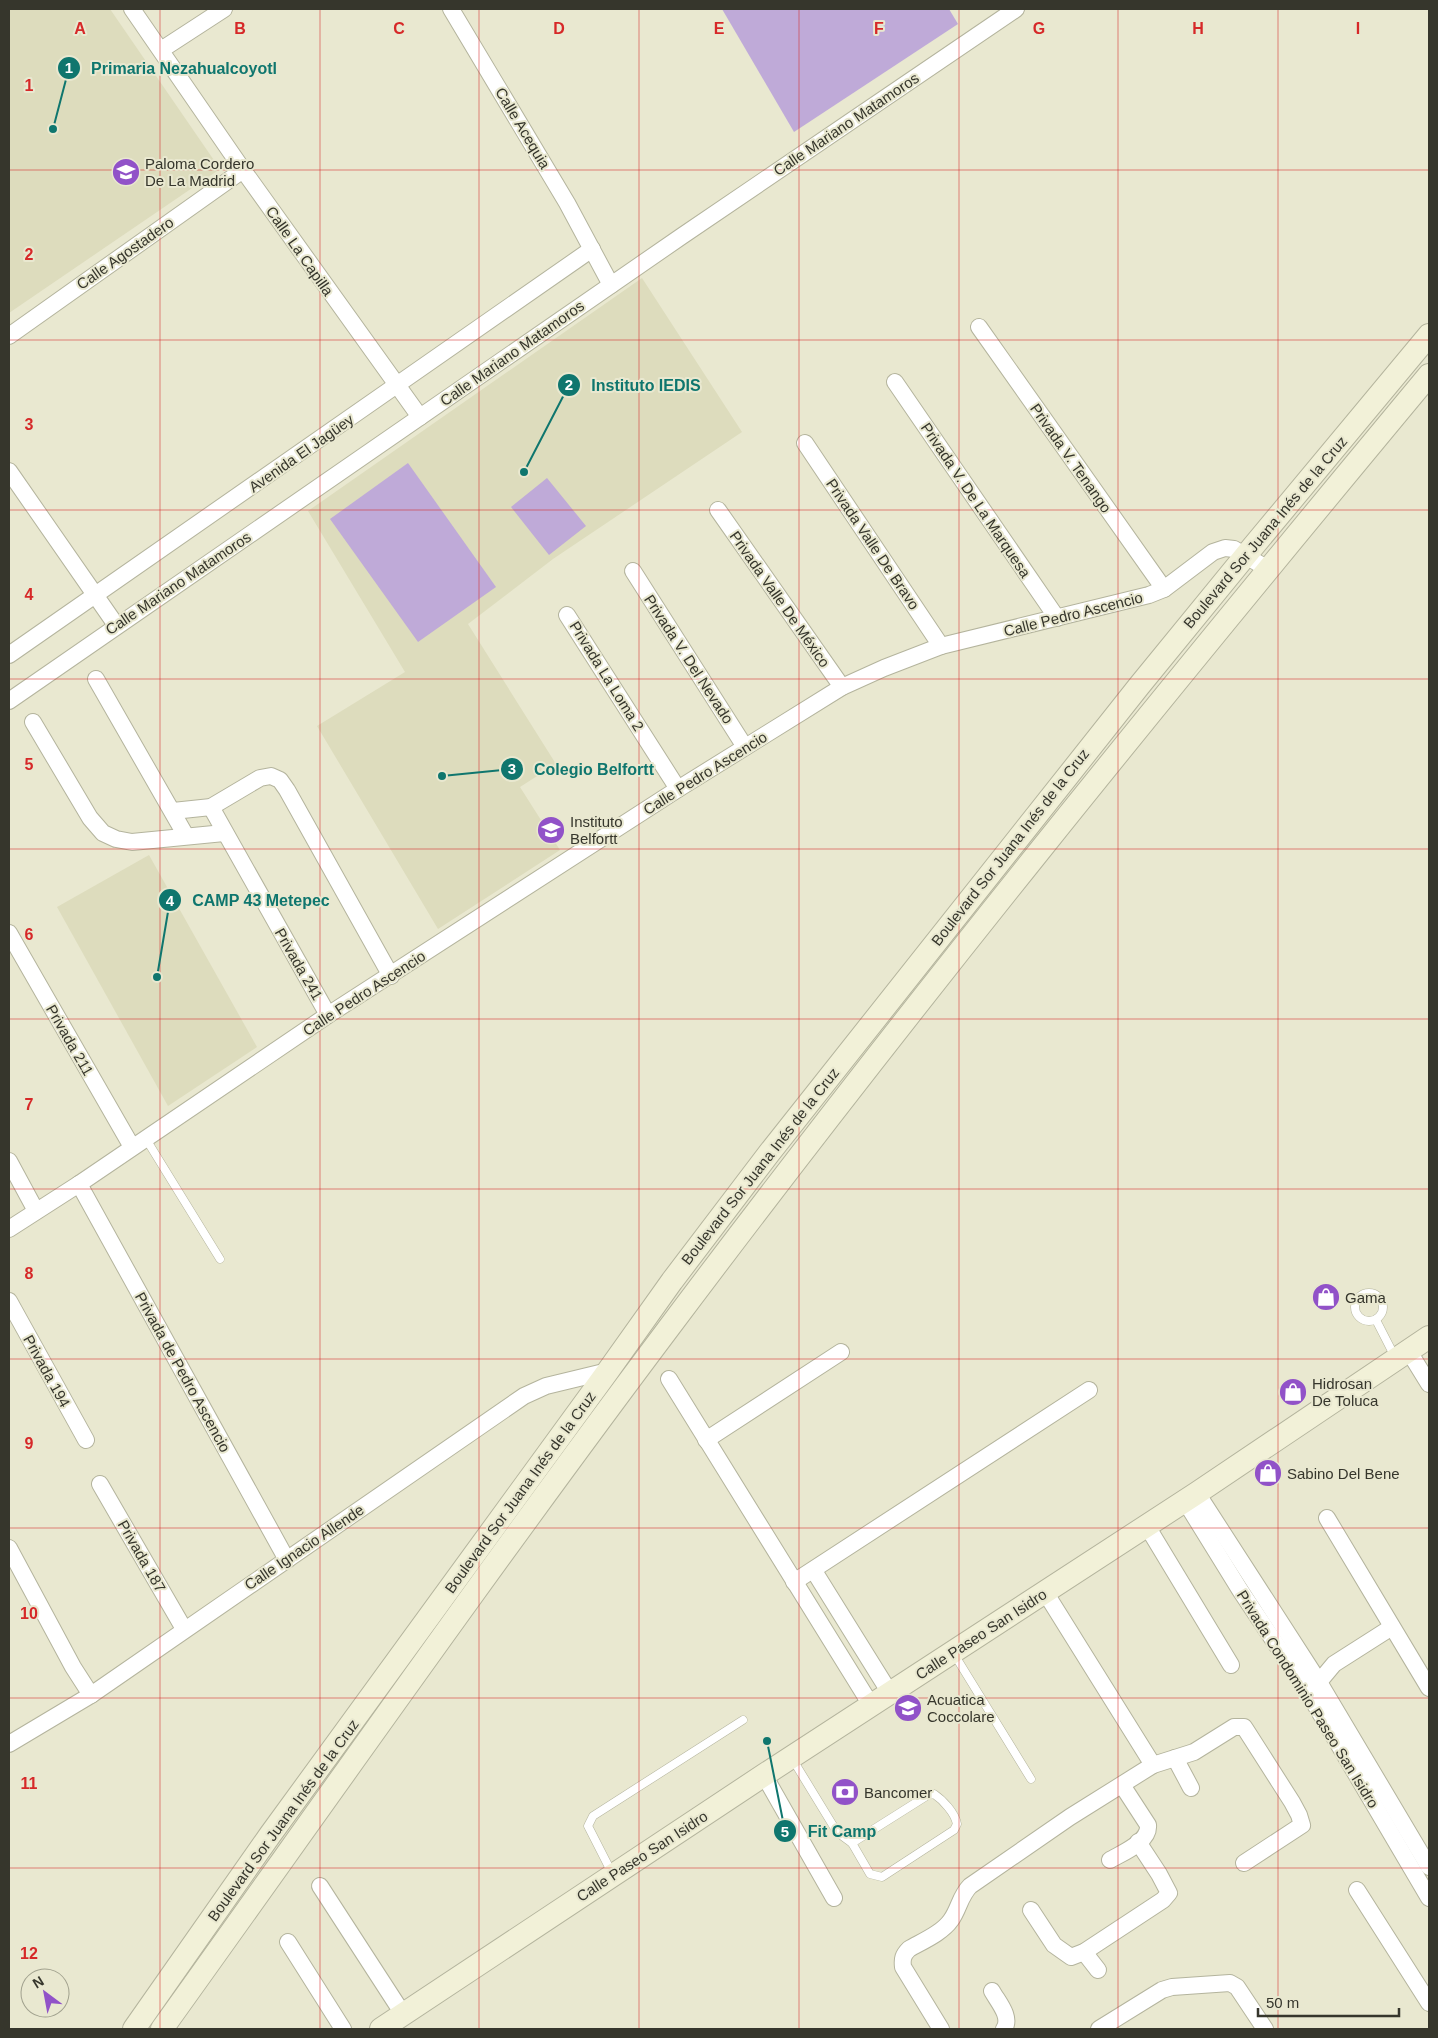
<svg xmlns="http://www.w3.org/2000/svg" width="1438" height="2038" viewBox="0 0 1438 2038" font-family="Helvetica,sans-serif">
  <rect width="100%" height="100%" fill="#e9e8d0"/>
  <g fill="#dddcbd">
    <path d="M9 9H110L220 169 9 313Z"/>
    <path d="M642 278 742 432 553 559 468 624 556 764 520 787 560 850 438 929 317 726 405 672 308 511Z"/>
    <path d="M149 855 257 1047 168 1106 57 907Z"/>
  </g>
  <g fill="#bfaad8">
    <path d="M722 9H949L958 24 794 132Z"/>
    <path d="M408 463 496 587 418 642 330 519Z"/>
    <path d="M547 478 586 526 549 555 511 507Z"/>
  </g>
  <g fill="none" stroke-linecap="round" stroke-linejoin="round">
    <defs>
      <g id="service">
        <path d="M146 1139 220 1259"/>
        <circle cx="1369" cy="1307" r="14"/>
        <path d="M1376 1320 1395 1357"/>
        <path d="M954 1654 1031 1779"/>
        <path d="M793 1760 837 1832 852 1843"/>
        <path d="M934 1794C943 1800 955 1813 957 1824L954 1830 882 1877 870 1874 852 1843 928 1795Z"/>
        <path d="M612 1873 588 1826 593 1816 743 1720"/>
      </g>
      <g id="minor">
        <path d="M132 9 243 170 420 417"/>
        <path d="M451 9 567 203 611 285"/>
        <path d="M161 50 224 9"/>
        <path d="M979 327 1164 589"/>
        <path d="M9 336 243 170"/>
        <path d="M895 382 1057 618"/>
        <path d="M805 443 941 646"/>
        <path d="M9 471 116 625"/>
        <path d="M718 510 842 687"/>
        <path d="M633 571 745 747"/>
        <path d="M567 615 678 789"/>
        <path d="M9 655 592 249"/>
        <path d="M96 679 186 836"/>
        <path d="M9 701 682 236 1016 9"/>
        <path d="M33 722 90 818 103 833 116 839 132 842 224 833"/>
        <path d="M211 807 328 1015"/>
        <path d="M173 811 211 807 260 778 271 776 280 780 287 790 391 976"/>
        <path d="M9 933 132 1147"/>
        <path d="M9 1161 36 1211"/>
        <path d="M79 1184 287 1560"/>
        <path d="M9 1229 79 1184 328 1015 678 789 842 687 884 668 941 646 1149 595 1164 589 1213 552 1225 548 1234 549 1268 569"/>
        <path d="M9 1301 86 1440"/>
        <path d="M1408 1350 1429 1384"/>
        <path d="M669 1379 871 1705"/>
        <path d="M706 1440 841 1352"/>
        <path d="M100 1484 184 1629"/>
        <path d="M1197 1493 1319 1682 1429 1867"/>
        <path d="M1185 1501 1240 1590 1306 1689 1429 1898"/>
        <path d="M1327 1518 1429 1688"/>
        <path d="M1147 1526 1231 1665"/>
        <path d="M9 1548 73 1667 91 1695"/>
        <path d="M814 1571 890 1693"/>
        <path d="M794 1582 1089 1390"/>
        <path d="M1045 1592 1153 1765"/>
        <path d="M1310 1687 1319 1682 1334 1664 1392 1627"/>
        <path d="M9 1744 91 1695 524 1396 546 1386 608 1371"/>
        <path d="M1175 1758 1191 1788"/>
        <path d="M764 1775 834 1898"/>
        <path d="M1110 1860C1122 1853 1150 1842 1148 1825L1122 1785"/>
        <path d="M320 1886 403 2014"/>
        <path d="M1357 1890 1429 2003"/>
        <path d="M1031 1910 1054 1945 1071 1957 1084 1952 1163 1900 1169 1893 1159 1874 1138 1842"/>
        <path d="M288 1942 343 2029"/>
        <path d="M1084 1952 1098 1970"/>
        <path d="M992 1991C998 2002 1012 2017 1004 2029"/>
        <path d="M941 2029 903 1967C902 1959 903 1955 909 1949 923 1941 942 1933 951 1920 959 1909 960 1896 970 1886L1070 1817 1153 1765 1194 1752 1234 1727H1244L1246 1730 1292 1802 1299 1815 1302 1825 1244 1863"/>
        <path d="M1099 2029 1162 1990 1172 1987 1230 1983 1237 1987 1265 2029"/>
      </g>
      <g id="secondary">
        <path d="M134 2029 270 1835 608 1371 672 1281 770 1152 1139 686 1246 555 1429 335"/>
        <path d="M162 2029C329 1796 493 1562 665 1333 910 1006 1168 689 1429 375"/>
        <path d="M381 2029 764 1775 1197 1493 1429 1337"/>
      </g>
    </defs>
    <use href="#service" stroke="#b4b49d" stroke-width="9"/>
    <use href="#minor" stroke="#b4b49d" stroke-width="18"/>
    <use href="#secondary" stroke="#b4b49d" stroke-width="24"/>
    <use href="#service" stroke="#fff" stroke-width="8"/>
    <use href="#minor" stroke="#fff" stroke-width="16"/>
    <use href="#secondary" stroke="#f2f1d8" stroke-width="22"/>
  </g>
  <path fill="none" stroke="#d62828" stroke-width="1" stroke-opacity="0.55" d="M160 9V2029M320 9V2029M479 9V2029M639 9V2029M799 9V2029M959 9V2029M1118 9V2029M1278 9V2029M9 170H1429M9 340H1429M9 510H1429M9 679H1429M9 849H1429M9 1019H1429M9 1189H1429M9 1359H1429M9 1528H1429M9 1698H1429M9 1868H1429"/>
  <defs>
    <symbol id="school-disc" viewBox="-11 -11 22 22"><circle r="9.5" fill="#9152c8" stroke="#e9e8d0"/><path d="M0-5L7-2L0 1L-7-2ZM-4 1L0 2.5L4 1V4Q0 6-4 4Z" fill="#fff"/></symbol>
    <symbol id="shop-disc" viewBox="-11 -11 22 22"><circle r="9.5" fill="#9152c8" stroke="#e9e8d0"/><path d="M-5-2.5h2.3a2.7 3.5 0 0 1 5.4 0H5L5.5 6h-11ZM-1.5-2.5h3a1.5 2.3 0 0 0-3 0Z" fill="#fff"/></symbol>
    <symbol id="bank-disc" viewBox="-11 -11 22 22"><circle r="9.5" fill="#9152c8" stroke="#e9e8d0"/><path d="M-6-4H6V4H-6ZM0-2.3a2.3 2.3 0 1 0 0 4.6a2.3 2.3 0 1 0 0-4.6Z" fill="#fff"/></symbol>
  </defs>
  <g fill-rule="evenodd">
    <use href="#school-disc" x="110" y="156" width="32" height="32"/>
    <use href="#school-disc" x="535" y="814" width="32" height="32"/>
    <use href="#shop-disc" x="1310" y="1281" width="32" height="32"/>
    <use href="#shop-disc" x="1277" y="1376" width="32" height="32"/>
    <use href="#shop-disc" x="1252" y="1457" width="32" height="32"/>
    <use href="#school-disc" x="892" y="1692" width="32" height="32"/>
    <use href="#bank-disc" x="829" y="1776" width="32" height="32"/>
  </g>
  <g text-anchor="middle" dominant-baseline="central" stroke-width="4" stroke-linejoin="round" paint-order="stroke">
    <g font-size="15" fill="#36362c" stroke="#e9e8d0">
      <text transform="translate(846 124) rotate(-34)">Calle Mariano Matamoros</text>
      <text transform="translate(523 128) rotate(59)">Calle Acequia</text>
      <text transform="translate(300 251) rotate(55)">Calle La Capilla</text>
      <text transform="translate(125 253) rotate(-35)">Calle Agostadero</text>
      <text transform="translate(512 353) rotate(-35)">Calle Mariano Matamoros</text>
      <text transform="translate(301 453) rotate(-35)">Avenida El Jagüey</text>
      <text transform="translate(1071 458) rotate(55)">Privada V. Tenango</text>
      <text transform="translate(976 500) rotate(56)">Privada V. De La Marquesa</text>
      <text transform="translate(1265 532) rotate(-50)">Boulevard Sor Juana Inés de la Cruz</text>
      <text transform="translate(873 544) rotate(56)">Privada Valle De Bravo</text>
      <text transform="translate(178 583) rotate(-34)">Calle Mariano Matamoros</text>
      <text transform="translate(780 599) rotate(55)">Privada Valle De México</text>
      <text transform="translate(1073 614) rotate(-14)">Calle Pedro Ascencio</text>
      <text transform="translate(689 659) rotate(57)">Privada V. Del Nevado</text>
      <text transform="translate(607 676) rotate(58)">Privada La Loma 2</text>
      <text transform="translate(705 773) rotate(-32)">Calle Pedro Ascencio</text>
      <text transform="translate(1010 847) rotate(-52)">Boulevard Sor Juana Inés de la Cruz</text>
      <text transform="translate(299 964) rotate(60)">Privada 241</text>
      <text transform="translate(364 993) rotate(-33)">Calle Pedro Ascencio</text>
      <text transform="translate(70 1040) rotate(60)">Privada 211</text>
      <text transform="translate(760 1166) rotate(-52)">Boulevard Sor Juana Inés de la Cruz</text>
      <text transform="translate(47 1371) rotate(61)">Privada 194</text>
      <text transform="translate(183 1372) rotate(61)">Privada de Pedro Ascencio</text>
      <text transform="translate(520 1492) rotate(-54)">Boulevard Sor Juana Inés de la Cruz</text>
      <text transform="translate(304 1547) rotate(-34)">Calle Ignacio Allende</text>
      <text transform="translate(142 1556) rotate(60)">Privada 187</text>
      <text transform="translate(981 1634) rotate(-33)">Calle Paseo San Isidro</text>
      <text transform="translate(1308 1699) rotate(58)">Privada Condominio Paseo San Isidro</text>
      <text transform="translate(283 1820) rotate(-54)">Boulevard Sor Juana Inés de la Cruz</text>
      <text transform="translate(642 1856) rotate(-33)">Calle Paseo San Isidro</text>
    </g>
    <g font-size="15" fill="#36362c" stroke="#e9e8d0" text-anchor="start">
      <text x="145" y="163">Paloma Cordero<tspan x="145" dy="17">De La Madrid</tspan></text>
      <text x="570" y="821">Instituto<tspan x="570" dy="17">Belfortt</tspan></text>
      <text x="1345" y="1297">Gama</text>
      <text x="1312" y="1383">Hidrosan<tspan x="1312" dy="17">De Toluca</tspan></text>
      <text x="1287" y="1473">Sabino Del Bene</text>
      <text x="927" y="1699">Acuatica<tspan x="927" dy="17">Coccolare</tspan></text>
      <text x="864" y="1792">Bancomer</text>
    </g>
  </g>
  <g font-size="16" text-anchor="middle" font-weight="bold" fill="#d62828" stroke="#e9e8d0" stroke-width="4" stroke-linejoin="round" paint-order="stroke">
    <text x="80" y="34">A</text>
    <text x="240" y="34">B</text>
    <text x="399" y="34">C</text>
    <text x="559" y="34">D</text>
    <text x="719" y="34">E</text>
    <text x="879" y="34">F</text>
    <text x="1039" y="34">G</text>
    <text x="1198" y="34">H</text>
    <text x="1358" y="34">I</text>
    <text x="29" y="91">1</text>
    <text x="29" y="260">2</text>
    <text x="29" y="430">3</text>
    <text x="29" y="600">4</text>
    <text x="29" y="770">5</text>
    <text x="29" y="940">6</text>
    <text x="29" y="1110">7</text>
    <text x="29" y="1279">8</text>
    <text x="29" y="1449">9</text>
    <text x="29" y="1619">10</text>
    <text x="29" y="1789">11</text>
    <text x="29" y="1959">12</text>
  </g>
  <path fill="none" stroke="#0f766e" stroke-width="2" d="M53 129L69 68M524 472L569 385M442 776L512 769M157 977L170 900M767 1741L785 1831"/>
  <g fill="#0f766e" stroke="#e9e8d0" stroke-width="2">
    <circle cx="53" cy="129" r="5"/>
    <circle cx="524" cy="472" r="5"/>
    <circle cx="442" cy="776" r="5"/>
    <circle cx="157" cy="977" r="5"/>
    <circle cx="767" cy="1741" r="5"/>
    <circle cx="69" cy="68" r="12"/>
    <circle cx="569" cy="385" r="12"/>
    <circle cx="512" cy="769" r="12"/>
    <circle cx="170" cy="900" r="12"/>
    <circle cx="785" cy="1831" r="12"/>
  </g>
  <g font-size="15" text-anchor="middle" font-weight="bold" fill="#fff">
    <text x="69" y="73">1</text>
    <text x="569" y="390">2</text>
    <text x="512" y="774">3</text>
    <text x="170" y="906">4</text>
    <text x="785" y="1837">5</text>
  </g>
  <g font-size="16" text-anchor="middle" font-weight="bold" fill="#0f766e" stroke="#e9e8d0" stroke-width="4" stroke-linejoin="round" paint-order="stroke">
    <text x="184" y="74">Primaria Nezahualcoyotl</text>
    <text x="646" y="391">Instituto IEDIS</text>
    <text x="594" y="775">Colegio Belfortt</text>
    <text x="261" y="906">CAMP 43 Metepec</text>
    <text x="842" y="1837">Fit Camp</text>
  </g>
  <rect width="1438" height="2038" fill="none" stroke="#36362c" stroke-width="20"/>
  <g transform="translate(45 1993) rotate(328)"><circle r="24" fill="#e9e8d0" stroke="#a1a18e"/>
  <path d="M0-4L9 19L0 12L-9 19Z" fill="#9152c8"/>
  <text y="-8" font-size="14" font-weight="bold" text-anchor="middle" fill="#36362c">N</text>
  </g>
  <path d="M1258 2008v8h141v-8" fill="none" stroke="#36362c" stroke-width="2.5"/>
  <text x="1266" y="2008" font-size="15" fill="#36362c" stroke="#e9e8d0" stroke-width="4" paint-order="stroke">50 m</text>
</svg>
